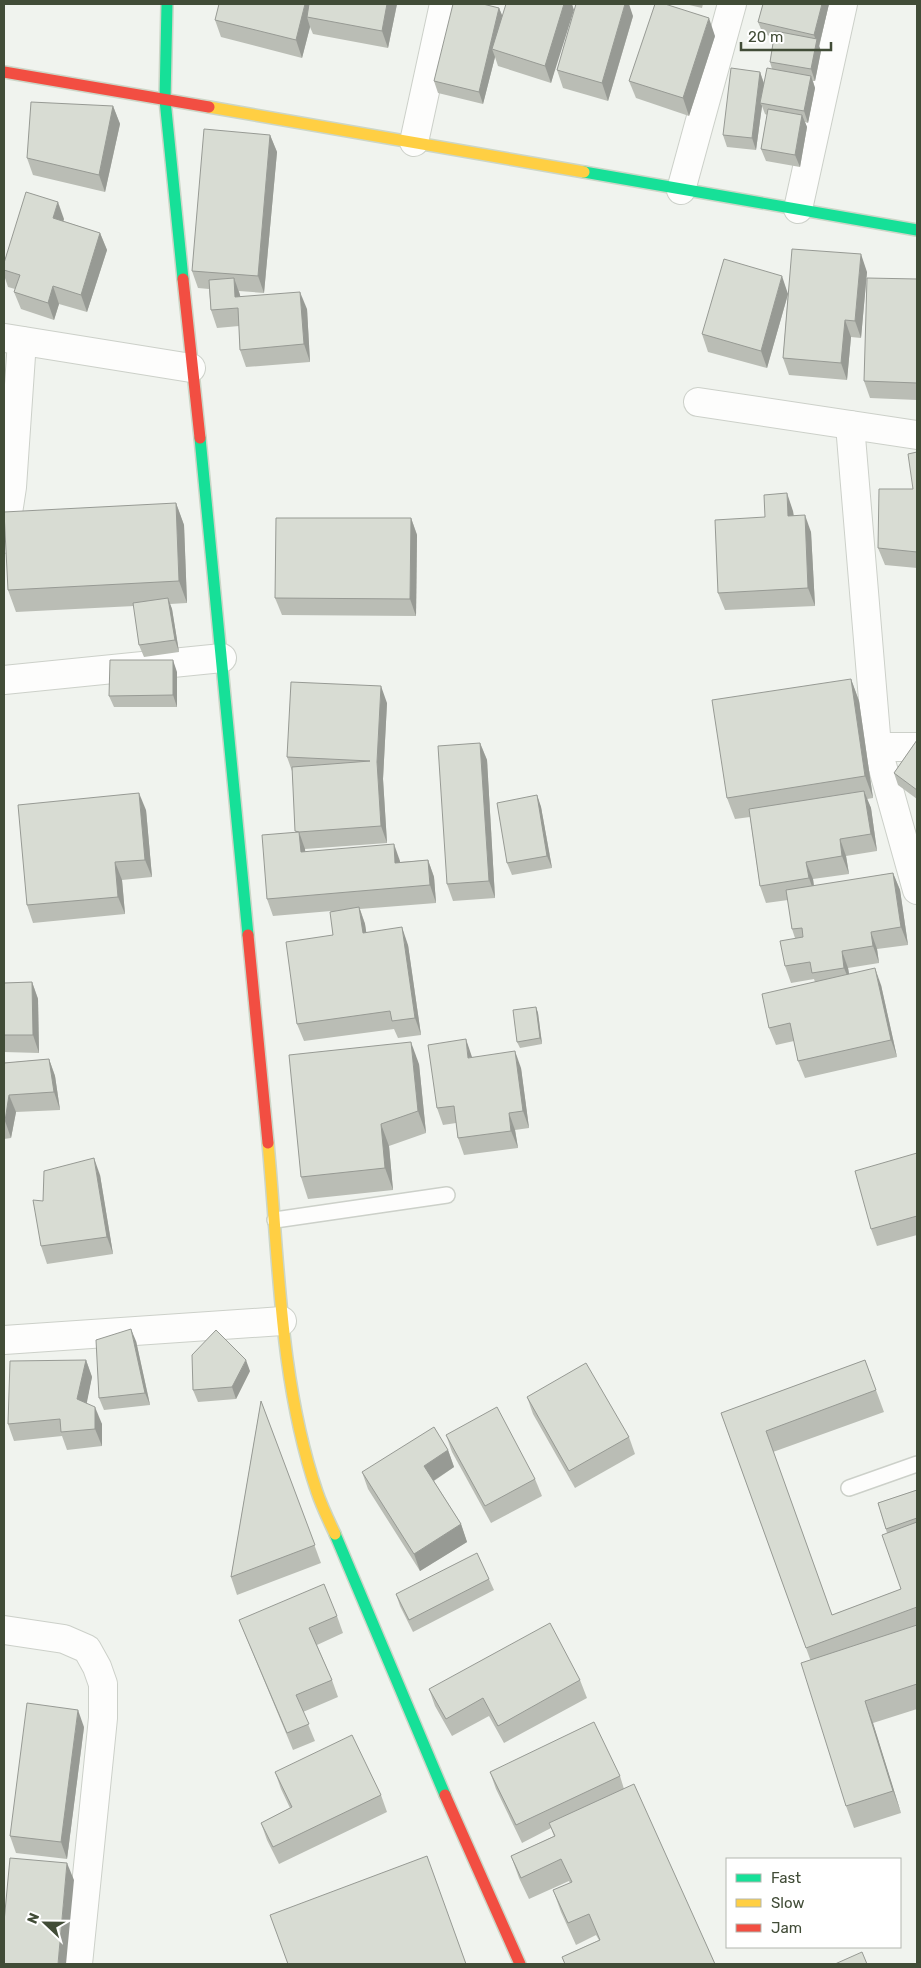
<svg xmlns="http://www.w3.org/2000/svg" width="921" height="1968" viewBox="0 0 921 1968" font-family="Rubik,sans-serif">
  <rect width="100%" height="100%" fill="#f0f3ee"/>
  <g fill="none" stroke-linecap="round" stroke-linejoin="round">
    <defs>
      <g id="lane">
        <path d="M275 1220 447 1195"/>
        <path d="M849 1488 917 1464"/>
      </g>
      <g id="street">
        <path d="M414 142 444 4"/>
        <path d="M681 190 732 4"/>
        <path d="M798 209 843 4"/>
        <path d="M5 338 191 368"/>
        <path d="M698 402 917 435"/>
        <path d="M850 425 877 747 917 890"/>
        <path d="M4 539 12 487 22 341"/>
        <path d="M4 680 222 658"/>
        <path d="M877 747H917"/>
        <path d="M4 1340 282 1321"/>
        <path d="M4 1630 64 1639 87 1649 97 1667 103 1684V1718L78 1964"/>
      </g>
      <g id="fast">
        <path d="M167 4 165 100 183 279"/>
        <path d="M584 172 917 230"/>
        <path d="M200 438 248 935"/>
        <path d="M335 1534 445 1795"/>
      </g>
      <g id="slow">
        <path d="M209 107 584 172"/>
        <path d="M268 1143C279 1260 279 1380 317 1492 322 1507 329 1521 335 1534"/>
      </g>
      <g id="jam">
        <path d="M4 72 209 107"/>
        <path d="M183 279 200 438"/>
        <path d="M248 935 268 1143"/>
        <path d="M445 1795 520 1964"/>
      </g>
    </defs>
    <use href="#lane" stroke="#ccd0c9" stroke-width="18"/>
    <use href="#street" stroke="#ccd0c9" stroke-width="30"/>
    <use href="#fast" stroke="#ccd6c7" stroke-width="14"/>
    <use href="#slow" stroke="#ccd6c7" stroke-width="14"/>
    <use href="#jam" stroke="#ccd6c7" stroke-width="14"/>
    <use href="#lane" stroke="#fdfdfc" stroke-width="15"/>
    <use href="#street" stroke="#fdfdfc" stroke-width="28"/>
    <use href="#fast" stroke="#16e098" stroke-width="11"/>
    <use href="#slow" stroke="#ffcf43" stroke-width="11"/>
    <use href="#jam" stroke="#f24e42" stroke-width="11"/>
  </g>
  <g fill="#babdb5">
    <path d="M397 4 388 48 313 34 310 27 302 58 221 37 215 20Z"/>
    <path d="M572 4 551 83 498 66 495 57 483 104 438 93 434 81 499 8 502 15Z"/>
    <path d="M685 4H703L702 8Z"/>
    <path d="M763 4H829L819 46 821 51 815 81H813L815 88 808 123 805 122 807 127 800 167 766 161 761 149 767 115 765 114 762 106 756 150 727 147 723 135 760 72 764 83 772 69 770 62 774 37 763 34 758 22Z"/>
    <path d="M633 16 608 101 563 88 557 70Z"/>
    <path d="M715 36 689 116 636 98 629 81Z"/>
    <path d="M113 106 120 124 105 192 33 175 27 158Z"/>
    <path d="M270 135 277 152 264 293 239 291 240 296 307 309 310 362 246 367 240 350 239 326 217 328 211 310 209 289 198 288 192 271Z"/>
    <path d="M64 219 63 221 100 233 107 250 87 312 59 304 54 320 21 309 14 292 15 289 8 287 4 275V263Z"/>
    <path d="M867 272 861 338 851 337 847 380 789 375 783 358 788 294 767 368 708 352 702 334 788 293Z"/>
    <path d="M917 279V400L870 398 864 381Z"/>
    <path d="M917 452V568L885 565 878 548 913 489Z"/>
    <path d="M176 503 184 525 187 603 170 604 172 609 179 652 144 657 139 645 134 606 16 612 8 590Z"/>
    <path d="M793 511 794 515 811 532 815 606 725 610 718 593 765 517Z"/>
    <path d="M411 518 417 535 416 616 282 615 275 598Z"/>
    <path d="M177 672V707H114L109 696Z"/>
    <path d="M851 679 859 701 873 798 867 799 871 808 877 851 846 856 849 874 813 879 814 886 893 873 900 890 908 945 877 949 879 963 848 968 849 974 881 985 897 1057 805 1078 798 1061 794 1041 776 1045 769 1028 815 982 814 979 791 983 785 966 795 938 792 929 788 900 766 903 760 886 750 817 735 819 727 798Z"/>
    <path d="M387 703 383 779 387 843 305 849V852L400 861V862L428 860 434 877 436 903 360 909 365 924 366 932 408 945 421 1035 398 1038 394 1029 304 1041 297 1024 333 935 331 911 273 916 267 899 296 832 292 771 287 757Z"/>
    <path d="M917 740V799L898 785 894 773Z"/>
    <path d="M480 743 487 760 495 898 453 901 447 884Z"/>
    <path d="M537 795 541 807 552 868 512 875 507 863Z"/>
    <path d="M146 810 152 877 122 880 125 914 33 923 27 905Z"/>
    <path d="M32 982 38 999 39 1053 4 1052V983Z"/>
    <path d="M536 1007 538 1013 542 1044 520 1048 517 1042Z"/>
    <path d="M472 1057 521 1068 529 1128 515 1130 518 1148 464 1155 458 1138 456 1123 443 1125 437 1108Z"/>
    <path d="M49 1059 55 1076 60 1110 16 1112 11 1138 4 1139V1063Z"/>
    <path d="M419 1064 426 1133 389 1146 393 1190 308 1199 301 1177Z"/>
    <path d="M917 1153V1235L877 1246 871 1229Z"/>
    <path d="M100 1175 113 1254 47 1264 41 1246 43 1201Z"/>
    <path d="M136 1341 150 1405 104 1410 99 1398Z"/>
    <path d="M86 1360 92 1377 86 1403 102 1424V1446L67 1450 62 1436 14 1441 8 1424Z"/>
    <path d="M865 1360 884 1412 773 1452 832 1615 901 1589 887 1533 878 1503 917 1490V1709L873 1723 901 1813 854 1828 846 1806 810 1659 721 1413Z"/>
    <path d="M250 1371 236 1399 198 1402 193 1390Z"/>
    <path d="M527 1397 629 1437 635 1454 575 1488 533 1414Z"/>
    <path d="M261 1401 321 1563 237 1595 231 1577Z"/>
    <path d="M446 1435 535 1479 542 1496 491 1523 452 1452Z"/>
    <path d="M448 1450 454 1467 434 1481 461 1524 467 1542 420 1571 368 1489 362 1472Z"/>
    <path d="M489 1579 494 1590 413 1632 400 1606 396 1594Z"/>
    <path d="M337 1616 343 1633 317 1645 332 1680 338 1697 303 1712 315 1741 293 1750 246 1637 239 1620Z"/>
    <path d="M580 1680 587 1698 504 1743 489 1716 452 1736 435 1706 429 1689Z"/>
    <path d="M84 1727 67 1859 16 1853 10 1836Z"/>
    <path d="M275 1772 381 1795 387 1812 279 1864 267 1840 261 1823 290 1808 281 1789Z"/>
    <path d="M490 1772 620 1776 624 1789 715 1964H565L562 1957 599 1940 596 1935 576 1945 561 1912 553 1890 570 1883 569 1881 529 1899 519 1878 511 1856 554 1836 551 1828 522 1843 496 1789Z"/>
  </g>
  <g fill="#979a94">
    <path d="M305 4H316L307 17 310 27 302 58 296 40Z"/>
    <path d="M387 4H397L388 48 382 31Z"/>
    <path d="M564 4H572L574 10 551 83 545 66Z"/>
    <path d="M625 4H629L633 16 608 101 602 83Z"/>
    <path d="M822 4H829L819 46 821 51 815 81 811 69 816 41 814 35Z"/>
    <path d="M499 8 504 20 492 49 495 57 483 104 479 92Z"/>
    <path d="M709 18 715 36 689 116 683 98Z"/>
    <path d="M760 72 764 84 760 103 762 106 756 150 752 138Z"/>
    <path d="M811 76 815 88 808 123 804 111Z"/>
    <path d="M113 106 120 124 105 192 99 175Z"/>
    <path d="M802 115 807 127 800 167 795 155Z"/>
    <path d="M270 135 277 152 264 293 258 276Z"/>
    <path d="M58 202 64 219 59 235 53 218Z"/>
    <path d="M100 233 107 250 87 312 81 295Z"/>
    <path d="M861 254 867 272 861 338 855 321Z"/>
    <path d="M782 276 788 294 767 368 761 351Z"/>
    <path d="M234 278 240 295 242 314 235 297Z"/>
    <path d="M53 286 59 304 54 320 48 303Z"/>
    <path d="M300 292 307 309 310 362 304 344Z"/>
    <path d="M845 320 851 337 847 380 841 363Z"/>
    <path d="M787 493 793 511 794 533 788 516Z"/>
    <path d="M176 503 184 525 187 603 179 581Z"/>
    <path d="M805 515 811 532 815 606 808 588Z"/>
    <path d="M411 518 417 535 416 616 410 599Z"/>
    <path d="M168 598 172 609 179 652 175 640Z"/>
    <path d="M173 660 177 672V707L173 695Z"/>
    <path d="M851 679 859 701 873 798 865 776Z"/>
    <path d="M381 686 387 703 383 779 387 843 381 826 377 762Z"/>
    <path d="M480 743 487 760 495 898 489 881Z"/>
    <path d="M864 791 871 808 877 851 871 834Z"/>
    <path d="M139 793 146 810 152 877 145 860Z"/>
    <path d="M537 795 541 807 552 868 547 856Z"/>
    <path d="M299 832 305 849 307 869 301 852Z"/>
    <path d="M840 839 846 856 849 874 842 856Z"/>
    <path d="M394 844 400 861 401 880 395 863Z"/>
    <path d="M428 860 434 877 436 903 430 885Z"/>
    <path d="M115 862 122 880 125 914 118 897Z"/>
    <path d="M806 862 813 879 815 895 809 878Z"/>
    <path d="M893 873 900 890 908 945 901 927Z"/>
    <path d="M359 907 365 924 369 950 363 933Z"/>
    <path d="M402 927 408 945 421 1035 415 1018Z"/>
    <path d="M871 932 877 949 879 963 873 946Z"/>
    <path d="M842 951 848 968 851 985 844 968Z"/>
    <path d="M875 968 881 985 897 1057 891 1040Z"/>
    <path d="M32 982 38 999 39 1053 33 1035Z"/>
    <path d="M536 1007 538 1013 542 1044 540 1038Z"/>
    <path d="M466 1039 472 1057 468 1058Z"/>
    <path d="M411 1042 419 1064 426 1133 418 1111Z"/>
    <path d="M515 1051 521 1068 529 1128 523 1111Z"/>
    <path d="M49 1059 55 1076 60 1110 54 1092Z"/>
    <path d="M9 1095 16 1112 11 1138 5 1121Z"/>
    <path d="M509 1113 515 1130 518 1148 511 1131Z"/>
    <path d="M381 1124 389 1146 393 1190 385 1168Z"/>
    <path d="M94 1158 100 1175 113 1254 107 1237Z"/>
    <path d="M131 1329 136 1341 150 1405 145 1393Z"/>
    <path d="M86 1360 92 1377 84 1417 77 1399Z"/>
    <path d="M246 1360 250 1371 236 1399 232 1387Z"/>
    <path d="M95 1407 102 1424V1446L95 1429Z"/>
    <path d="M448 1450 454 1467 430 1483 424 1466Z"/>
    <path d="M461 1524 467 1542 420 1571 414 1554Z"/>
    <path d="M865 1701 873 1723 901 1813 893 1791Z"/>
    <path d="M78 1710 84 1727 67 1859 61 1842Z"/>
    <path d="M67 1863 74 1880 66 1964H58Z"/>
  </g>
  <g fill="#d8dcd3" stroke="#979a94">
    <path d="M219 4H305L296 40 215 20Z"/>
    <path d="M309 4H387L382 31 307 17Z"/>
    <path d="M453 4H483L499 8 479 92 434 81Z"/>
    <path d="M506 4H564L545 66 492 49Z"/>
    <path d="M576 4H625L602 83 557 70Z"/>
    <path d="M655 4H665L709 18 683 98 629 81Z"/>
    <path d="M763 4H822L814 35 758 22Z"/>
    <path d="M775 31 817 39 811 69 770 62Z"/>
    <path d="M731 68 760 72 752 138 723 135Z"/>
    <path d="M767 68 811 76 804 111 760 103Z"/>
    <path d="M31 102 113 106 99 175 27 158Z"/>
    <path d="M768 109 802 115 795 155 761 149Z"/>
    <path d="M204 129 270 135 258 276 192 271Z"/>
    <path d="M26 192 58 202 53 218 100 233 81 295 53 286 48 303 14 292 20 275 4 270V263Z"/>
    <path d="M792 249 861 254 855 321 845 320 841 363 783 358Z"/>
    <path d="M724 259 782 276 761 351 702 334Z"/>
    <path d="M234 278 235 297 300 292 304 344 240 350 238 308 211 310 209 280Z"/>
    <path d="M867 278 917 279V383L864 381Z"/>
    <path d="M917 452V552L878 548 879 489H913L908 454Z"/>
    <path d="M787 493 788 516 805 515 808 588 718 593 715 520 765 517 764 495Z"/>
    <path d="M176 503 179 581 8 590 4 512Z"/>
    <path d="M276 518H411L410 599 275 598Z"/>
    <path d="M168 598 175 640 139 645 133 603Z"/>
    <path d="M110 660H173V695L109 696Z"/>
    <path d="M851 679 865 776 727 798 712 700Z"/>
    <path d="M291 682 381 686 377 762 381 826 299 832 295 831 292 767 370 761 287 757Z"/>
    <path d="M917 740V790L894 773Z"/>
    <path d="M480 743 489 881 447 884 438 746Z"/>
    <path d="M864 791 871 834 840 839 842 856 806 862 809 878 760 886 749 809Z"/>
    <path d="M139 793 145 860 115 862 118 897 27 905 18 805Z"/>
    <path d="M537 795 547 856 507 863 497 803Z"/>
    <path d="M299 832 301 852 394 844 395 863 428 860 430 885 267 899 262 835Z"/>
    <path d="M893 873 901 927 871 932 873 946 842 951 844 968 812 973 810 962 785 966 780 941 803 937 802 928 792 929 786 890Z"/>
    <path d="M359 907 363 933 402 927 415 1018 392 1021 390 1011 297 1024 286 942 333 935 330 912Z"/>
    <path d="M875 968 891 1040 798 1061 790 1023 769 1028 762 994Z"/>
    <path d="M32 982 33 1035H4V983Z"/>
    <path d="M536 1007 540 1038 517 1042 513 1010Z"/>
    <path d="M466 1039 468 1058 515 1051 523 1111 509 1113 511 1131 458 1138 454 1106 437 1108 428 1045Z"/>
    <path d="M411 1042 418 1111 381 1124 385 1168 301 1177 289 1055Z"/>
    <path d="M49 1059 54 1092 9 1095 5 1121H4V1063Z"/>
    <path d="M917 1153V1216L871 1229 855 1171Z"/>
    <path d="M94 1158 107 1237 41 1246 33 1200 43 1201 44 1171Z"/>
    <path d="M131 1329 145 1393 99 1398 96 1340Z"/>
    <path d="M216 1330 246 1360 232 1387 193 1390 192 1355Z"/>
    <path d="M86 1360 77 1399 95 1407V1429L61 1432 60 1419 8 1424 10 1361Z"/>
    <path d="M865 1360 876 1390 766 1431 832 1615 901 1589 882 1535 917 1522V1607L806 1648 721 1413Z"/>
    <path d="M586 1363 629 1437 569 1471 527 1397Z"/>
    <path d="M261 1401 315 1545 231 1577Z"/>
    <path d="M497 1407 535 1479 485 1506 446 1435Z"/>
    <path d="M434 1427 448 1450 424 1466 461 1524 414 1554 362 1472Z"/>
    <path d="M917 1490V1518L886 1529 878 1503Z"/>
    <path d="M477 1553 489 1579 409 1620 396 1594Z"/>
    <path d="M324 1584 337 1616 309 1628 332 1680 296 1695 309 1724 287 1733 239 1620Z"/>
    <path d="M550 1623 580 1680 498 1726 483 1698 446 1719 429 1689Z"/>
    <path d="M917 1625V1684L865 1701 893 1791 846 1806 801 1663Z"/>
    <path d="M27 1703 78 1710 61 1842 10 1836Z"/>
    <path d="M594 1722 620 1776 516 1825 490 1772Z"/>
    <path d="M352 1735 381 1795 273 1847 261 1823 292 1807 275 1772Z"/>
    <path d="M634 1784 715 1964H565L562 1957 600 1940 589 1914 568 1923 553 1890 572 1882 561 1859 521 1878 511 1856 555 1836 549 1823Z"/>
    <path d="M427 1856 466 1964H288L270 1915Z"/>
    <path d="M10 1858 67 1863 58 1964H4V1922Z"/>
    <path d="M862 1952 867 1964H835Z"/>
  </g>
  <rect width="921" height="1968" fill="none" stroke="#414c37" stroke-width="10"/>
  <rect x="726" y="1858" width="175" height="90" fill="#ffffff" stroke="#b3b7af"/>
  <rect x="736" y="1874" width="25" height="8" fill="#16e098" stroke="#b3b7af"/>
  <text x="771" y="1883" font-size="15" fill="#414c37">Fast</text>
  <rect x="736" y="1899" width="25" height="8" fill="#ffcf43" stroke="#b3b7af"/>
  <text x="771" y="1908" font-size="15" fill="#414c37">Slow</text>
  <rect x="736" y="1924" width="25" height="8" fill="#f24e42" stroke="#b3b7af"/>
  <text x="771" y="1933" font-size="15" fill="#414c37">Jam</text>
  <g transform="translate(45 1923) rotate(292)" stroke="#ffffff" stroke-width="4" paint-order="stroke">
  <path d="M0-4L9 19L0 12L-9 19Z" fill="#414c37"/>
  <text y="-8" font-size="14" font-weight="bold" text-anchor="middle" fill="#414c37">N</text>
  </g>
  <path d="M741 42v8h90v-8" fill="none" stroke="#414c37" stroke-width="2.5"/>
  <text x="748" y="42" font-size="15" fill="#414c37" stroke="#ffffff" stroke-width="4" paint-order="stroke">20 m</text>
</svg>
